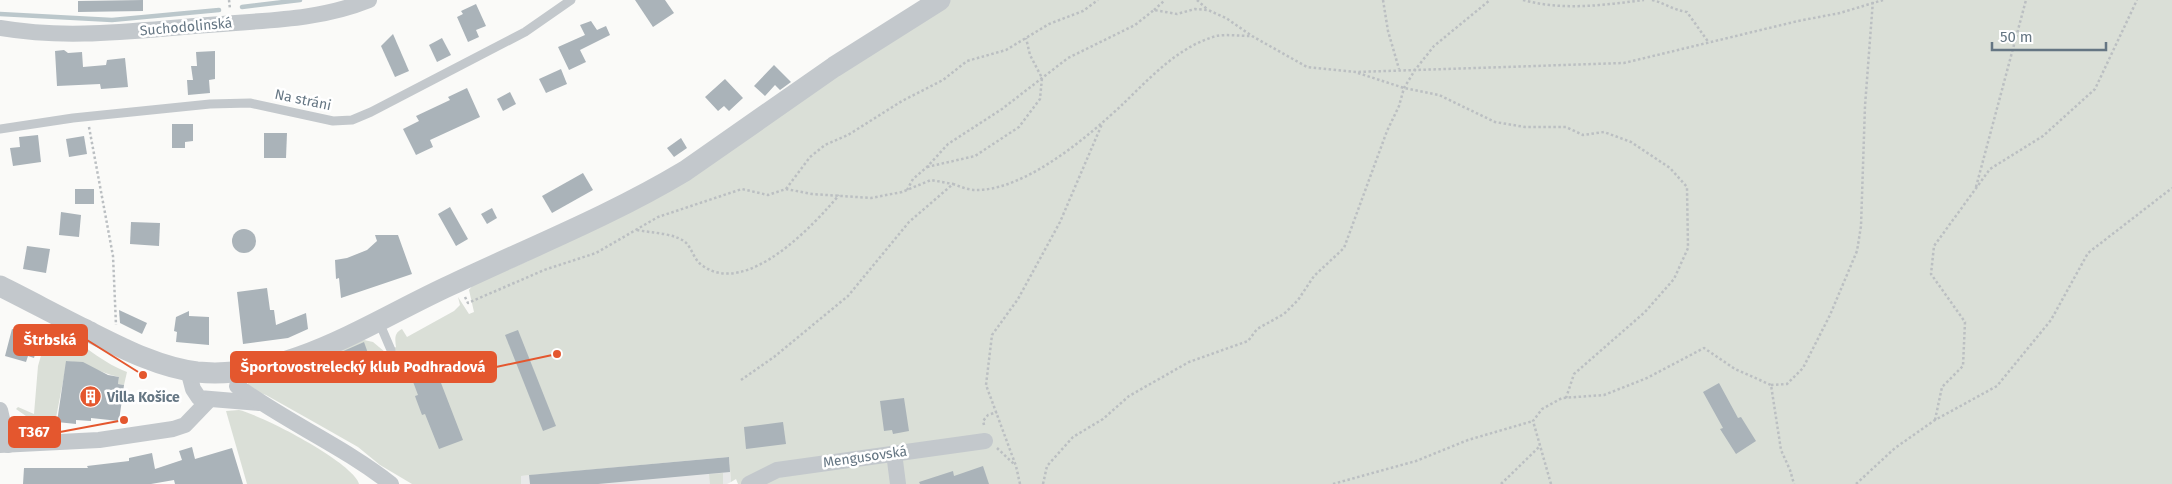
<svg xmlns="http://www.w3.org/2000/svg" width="2172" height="484" viewBox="0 0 2172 484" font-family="'Fira Sans',sans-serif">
  <rect width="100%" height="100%" fill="#fafaf8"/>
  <path fill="#e8e9e9" d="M729 457 731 482 727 484H521V476Z"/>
  <g fill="#dadfd7">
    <path d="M939 0H2172V484H738L736 479 731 482 729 457 521 476V484H412L380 465 358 447 314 422 266 395 248 389V380L313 360 364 340 373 342 385 352 396 347C395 339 394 333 402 329L407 337 454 311 460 305 458 297 469 314 474 312 469 290 473 285 528 261Z"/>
    <path d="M50 324C77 338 98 361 127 372L124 385 118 384 119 377C99 373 88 363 67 361L54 428 33 421 16 409 18 407 34 414 38 366Z"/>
    <path d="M239 410C262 415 354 463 359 484H247L226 411Z"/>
    <path d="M723 473V484H710L709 474Z"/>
  </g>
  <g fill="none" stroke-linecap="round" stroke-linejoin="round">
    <g stroke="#bbc7cb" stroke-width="4.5">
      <path d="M242 7 300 0"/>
      <path d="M0 14 112 20 219 10"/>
    </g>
  </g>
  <g fill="#aab3b9">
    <path d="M143 0V11L78 12V1Z"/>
    <path d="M635 0H665L674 13 653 27Z"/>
    <path d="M476 4 486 26 476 30 479 37 468 42 457 17 463 14 461 11Z"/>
    <path d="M591 21 597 30 606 26 610 35 580 50 586 62 569 70 558 47 585 35 580 25Z"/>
    <path d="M393 34 409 71 395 77 381 46Z"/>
    <path d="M442 38 451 55 437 62 429 45Z"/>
    <path d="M64 50 68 53 82 52 83 67 106 65 107 60 125 58 128 87 101 89 100 84 57 86 55 51Z"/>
    <path d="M215 51V79L209 80 210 93 188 95 187 80H193L191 66H197L196 52Z"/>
    <path d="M774 65 791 82 780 90 775 85 765 96 754 86Z"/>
    <path d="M561 69 567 84 546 93 539 79Z"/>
    <path d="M725 79 743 98 729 111 724 106 718 111 705 97Z"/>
    <path d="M467 88 480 117 430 140 433 147 416 155 403 129 419 121 416 116 450 100 448 97Z"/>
    <path d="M510 92 516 104 503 111 497 99Z"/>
    <path d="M172 124H193V141L185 142V148H172Z"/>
    <path d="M264 133H287L286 158H264Z"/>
    <path d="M38 135 41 162 13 166 10 148 20 147 19 137Z"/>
    <path d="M84 136 87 154 69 157 66 139Z"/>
    <path d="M681 138 687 148 674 157 667 148Z"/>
    <path d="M583 173 593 190 552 213 542 196Z"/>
    <rect x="75" y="189" width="19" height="15"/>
    <path d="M450 207 468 239 456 246 438 214Z"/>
    <path d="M492 208 497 218 487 224 481 214Z"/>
    <path d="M61 212 81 215 79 237 59 235Z"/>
    <path d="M131 222 160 223 159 246 130 244Z"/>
    <circle cx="244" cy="241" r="12"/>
    <path d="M375 235H398L412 274 341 298 339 278 336 279 335 260 347 258 367 250 377 241Z"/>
    <path d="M27 246 50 249 46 273 23 269Z"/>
    <path d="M267 288 270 310H274L276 325 306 313 308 329 288 338 243 344 237 292Z"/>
    <path d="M119 310 147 323 142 334 120 323Z"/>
    <path d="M189 311V316L209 317V345L176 342 177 332 174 331 176 317Z"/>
    <path d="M24 327 41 332 34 358 28 356 26 362 5 356 12 329 22 332Z"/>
    <path d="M518 330 556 426 543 431 505 335Z"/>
    <path d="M364 342 370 359 320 379 314 364Z"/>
    <path d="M66 361 83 362 108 375 119 377 118 384 124 385 119 421 91 418V421L76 420V424L57 422Z"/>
    <path d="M436 370 463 440 439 449 425 414 422 415 416 399 415 396 418 395 412 379Z"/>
    <path d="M1719 383 1738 418 1741 417 1756 441 1736 454 1720 429 1723 428 1703 392Z"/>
    <path d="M904 398 909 431 893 434 892 430 884 431 880 401Z"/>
    <path d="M783 422 786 444 746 449 744 427Z"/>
    <path d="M192 447 195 459 232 448 243 484H175L174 480 151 484H23L24 468H88L87 466 129 461V458L152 453 155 469 182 460 179 451Z"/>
    <path d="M729 457 730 472 598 484H530L529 475Z"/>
    <path d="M983 466 989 484H920L919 482 953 471 954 476Z"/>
  </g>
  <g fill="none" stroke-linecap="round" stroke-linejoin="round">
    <g stroke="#bbbfc2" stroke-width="2.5" stroke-dasharray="2.5 2.5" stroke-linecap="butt">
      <path d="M229 0 230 9"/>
      <path d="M1197 0 1207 9"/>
      <path d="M1383 0 1388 31 1399 69"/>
      <path d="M1523 0C1564 11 1604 5 1644 0"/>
      <path d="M1652 0C1665 3 1673 10 1687 12L1709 43"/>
      <path d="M1154 10 1165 0"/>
      <path d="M1358 73 1404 88 1439 95 1495 122 1525 127H1566L1583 135 1604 132 1631 142 1670 168 1687 187 1688 248 1674 279 1645 312 1574 374 1566 398"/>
      <path d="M89 127 113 256 116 325"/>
      <path d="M927 167 975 156 1019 127 1040 99 1042 78 1030 55 1026 38"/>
      <path d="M1976 187 2026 0"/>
      <path d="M786 189 810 157 825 145 848 135 902 101 943 80 967 61 1006 50 1049 24 1083 11 1098 0"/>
      <path d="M907 190 913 179 927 167 948 144 1002 109 1068 58 1135 25 1154 10 1177 14 1195 9 1208 10 1226 18 1252 36 1307 67 1356 72 1624 63 1798 21 1840 13 1883 0"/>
      <path d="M637 230C651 233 679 233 688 245 693 252 695 261 703 266 747 297 814 225 839 195"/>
      <path d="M465 297 468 303 544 270 596 253 658 217 742 189 768 195 786 189 812 194 871 198 902 192 931 180 953 184"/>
      <path d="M741 380 774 357 848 296 909 222 953 184C959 186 968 190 975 190 1025 191 1089 136 1124 103 1151 77 1178 47 1216 36 1226 34 1240 36 1250 36"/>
      <path d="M1771 385 1787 384 1803 368 1830 315 1857 251 1861 226 1865 106 1873 0"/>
      <path d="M1935 420 1942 387 1963 366 1965 322 1931 274 1934 246 1990 169 2043 136 2095 89 2137 0"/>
      <path d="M984 425 983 421 988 415 997 412"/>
      <path d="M997 448 1015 465"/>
      <path d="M1020 484 1016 466 986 385 992 335 1018 299 1060 222 1102 124"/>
      <path d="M1043 484 1047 466 1073 437 1103 419 1129 396 1189 362 1248 341 1257 329 1284 314 1298 300 1314 276 1344 248 1387 131 1399 106 1404 88 1415 70 1434 46 1490 0"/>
      <path d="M1333 484 1416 461 1468 440 1533 421"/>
      <path d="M1501 484 1540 446"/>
      <path d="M1551 484 1533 421 1542 409 1562 398 1604 395 1647 378 1704 348 1735 369 1771 385 1781 450 1790 470 1794 484"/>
      <path d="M1856 484 1895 448 1935 420 1997 386 2051 320 2088 253 2172 188"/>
    </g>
    <g stroke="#c3c8cc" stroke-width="9">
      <path d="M0 129 73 118 210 104 250 103 333 121 352 120 371 112 525 32 571 0"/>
      <path d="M379 322 391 350"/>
    </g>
    <g stroke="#c3c8cc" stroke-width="16">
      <path d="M0 28C70 40 138 30 208 25 264 20 317 21 369 0"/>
      <path d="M188 370 193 389 199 398 259 403"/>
      <path d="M237 386C286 422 343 446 391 484"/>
      <path d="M0 410 8 445"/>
      <path d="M0 445 99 440 173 429 185 425 209 400"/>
      <path d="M894 453 898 484"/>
      <path d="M749 484 777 470 985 441"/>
    </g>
    <path stroke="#c3c8cc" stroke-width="21" d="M0 286C28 300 56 315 84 329 120 347 157 367 197 372 287 381 372 321 451 285 529 248 610 216 685 171L834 67 940 0"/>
  </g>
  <defs>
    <symbol id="building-disc" viewBox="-11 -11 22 22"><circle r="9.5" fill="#e4572e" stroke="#fff"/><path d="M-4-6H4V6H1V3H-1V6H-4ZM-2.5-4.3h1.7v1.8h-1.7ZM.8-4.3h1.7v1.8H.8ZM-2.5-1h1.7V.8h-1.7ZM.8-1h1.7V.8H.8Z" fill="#fff"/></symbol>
  </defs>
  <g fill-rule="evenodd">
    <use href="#building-disc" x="78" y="384" width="25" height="25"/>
  </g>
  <g text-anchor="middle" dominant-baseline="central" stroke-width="5" stroke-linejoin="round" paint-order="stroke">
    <g font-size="14" fill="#657683" stroke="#fff">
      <text transform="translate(186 27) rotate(-5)">Suchodolinská</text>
      <text transform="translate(303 100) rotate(12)">Na stráni</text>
      <text transform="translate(865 457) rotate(-8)">Mengusovská</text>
    </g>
    <g font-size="14" font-weight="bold" fill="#657683" stroke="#fff" text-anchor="start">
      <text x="107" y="397">Villa Košice</text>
    </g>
  </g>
  <path fill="none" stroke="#e4572e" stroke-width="2" d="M143 375L87 340M557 354L496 367M124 420L60 432"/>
  <g fill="#e4572e" stroke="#fff" stroke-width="2">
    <circle cx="143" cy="375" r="5"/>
    <circle cx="557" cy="354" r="5"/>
    <circle cx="124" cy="420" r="5"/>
  </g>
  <g fill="#e4572e" stroke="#e4572e" stroke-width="2">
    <rect x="14" y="325" width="73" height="30" rx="5"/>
    <rect x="231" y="352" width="265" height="30" rx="5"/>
    <rect x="9" y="417" width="51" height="30" rx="5"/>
  </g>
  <g font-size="15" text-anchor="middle" font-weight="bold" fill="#fff">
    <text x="50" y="345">Štrbská</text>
    <text x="363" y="372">Športovostrelecký klub Podhradová</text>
    <text x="34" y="437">T367</text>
  </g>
  <path d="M1992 42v8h114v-8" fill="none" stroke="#657683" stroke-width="2.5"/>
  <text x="2000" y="42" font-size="15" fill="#657683" stroke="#ffffff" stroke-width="4" paint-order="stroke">50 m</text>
</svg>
